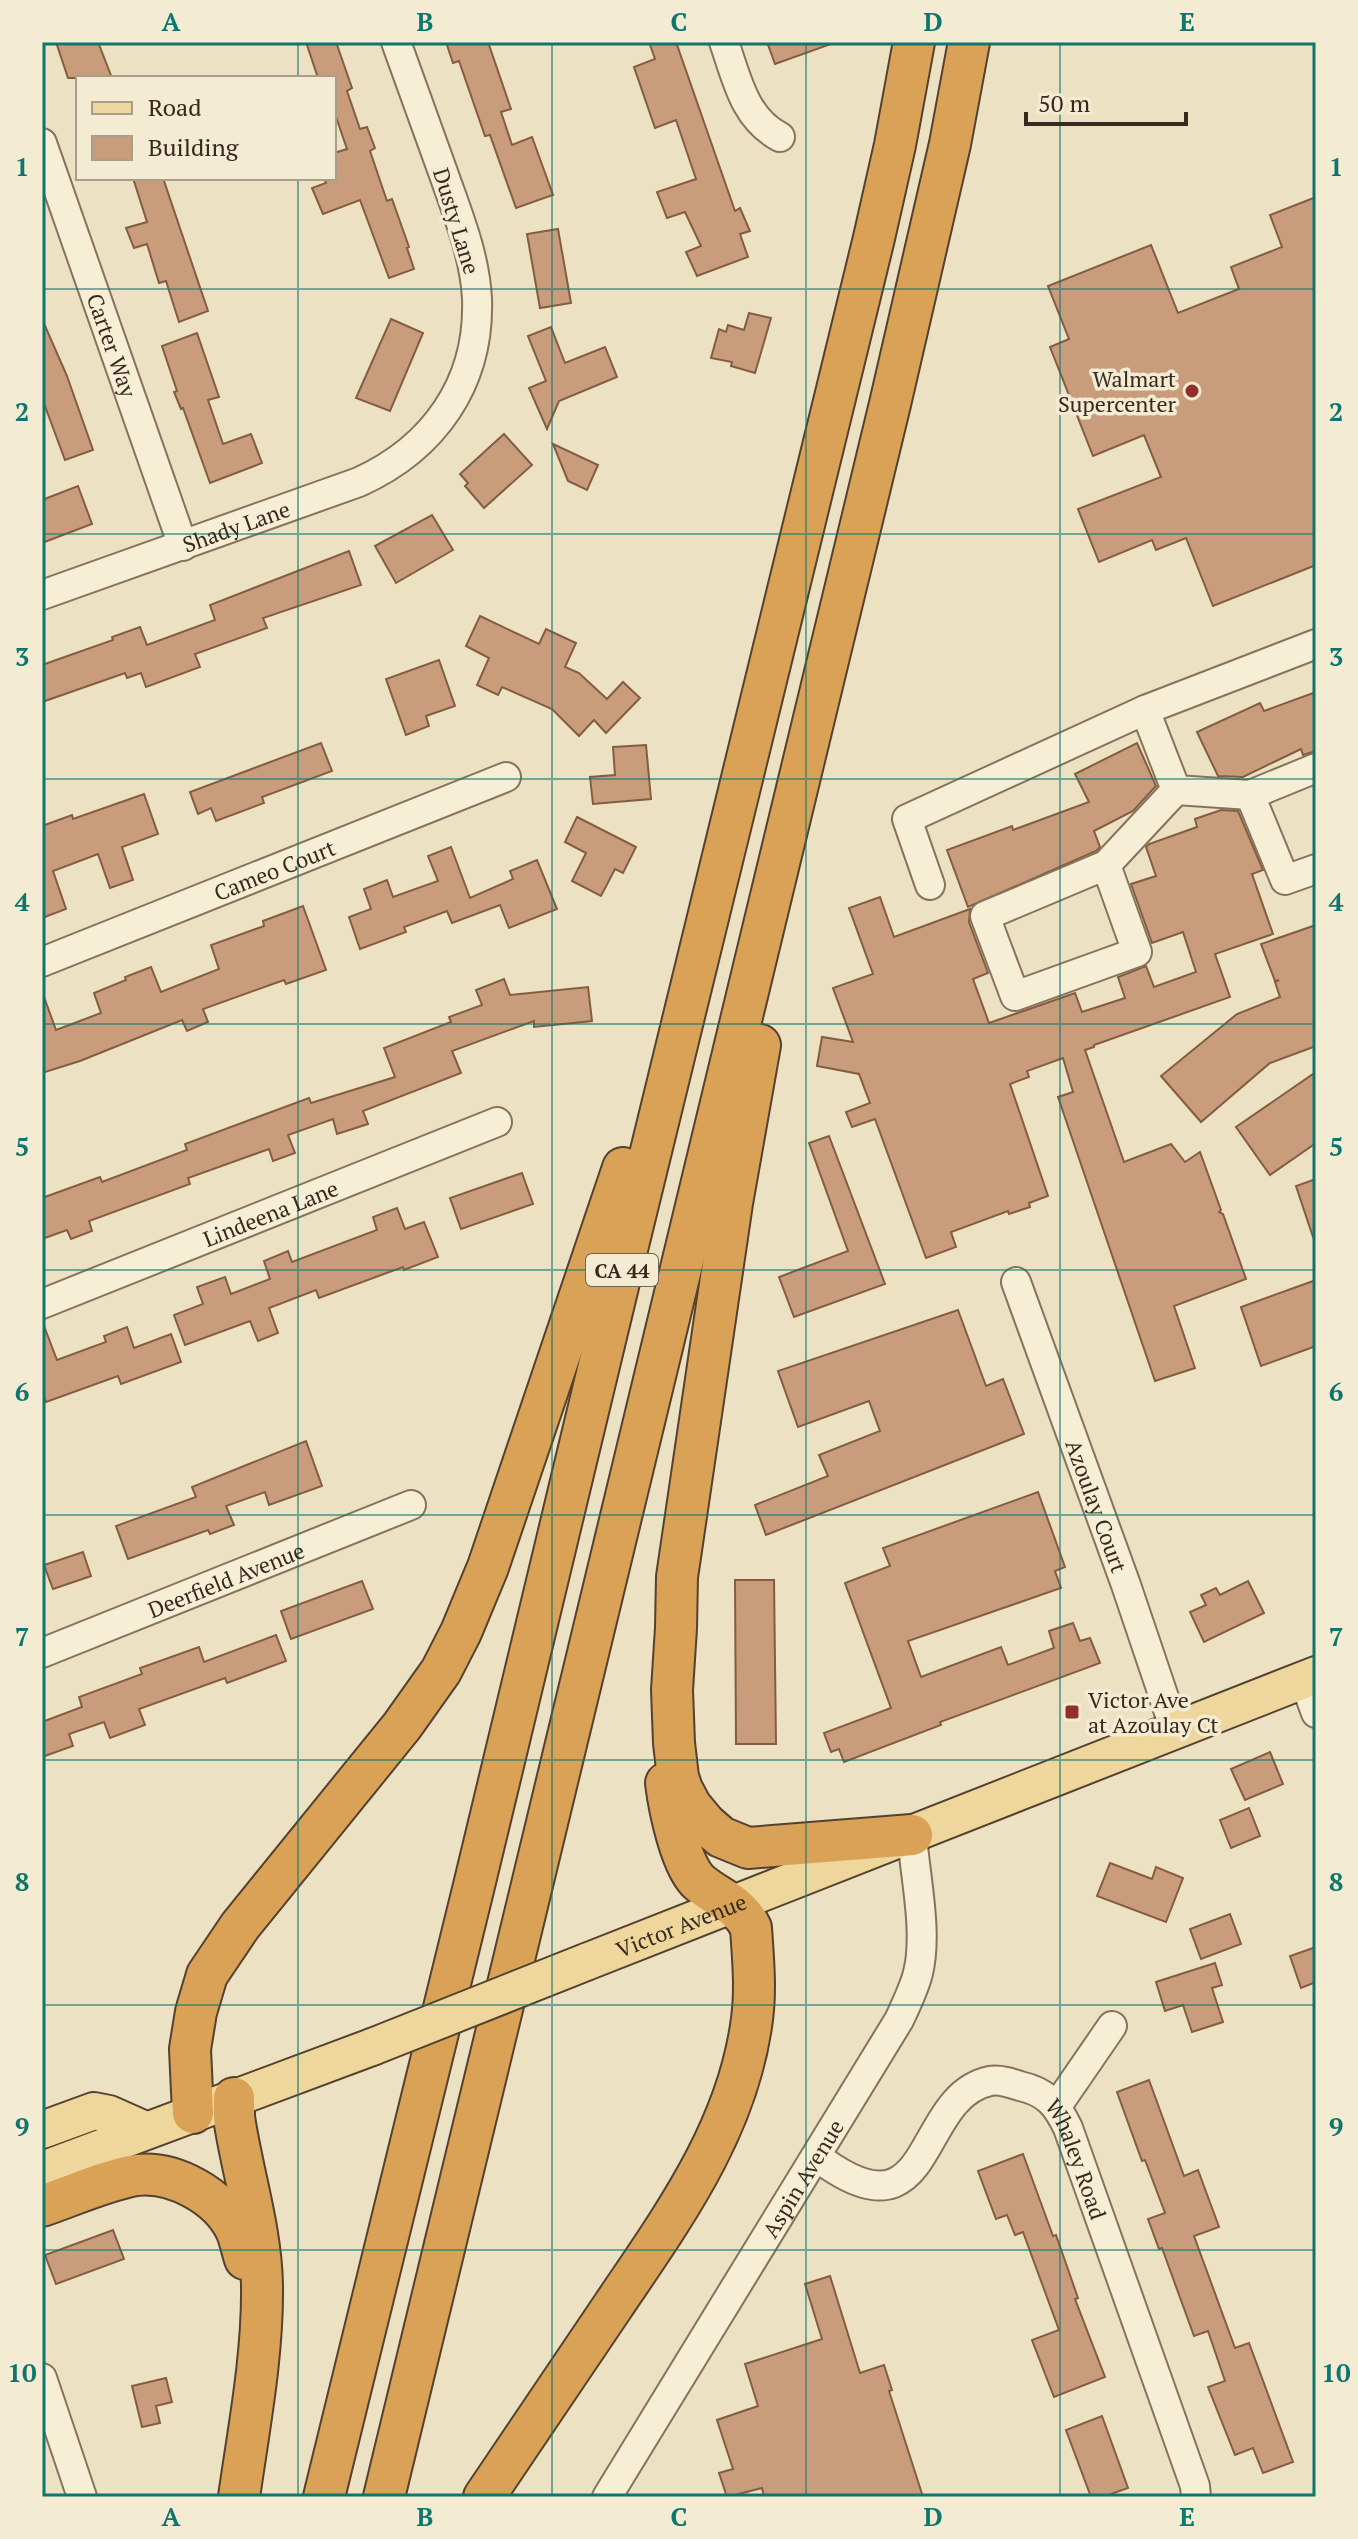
<svg xmlns="http://www.w3.org/2000/svg" width="1358" height="2539" viewBox="0 0 1358 2539" font-family="'PT Serif',serif">
  <rect width="100%" height="100%" fill="#ece1c3"/>
  <g fill="#c99d7b" stroke="#845d41" stroke-width="2">
    <path d="M56 42H98L112 78H68Z"/>
    <path d="M306 42H336L352 88 347 91 360 129 367 127 375 148 370 151 387 201 392 199 409 247 407 248 414 269 389 278 360 200 323 214 312 188 326 183 324 178H334V153L347 149 334 111V78H318Z"/>
    <path d="M446 42H488L511 109 501 112 512 145 532 137 553 195 516 208 490 135 485 136 459 61 453 63Z"/>
    <path d="M649 42H676L735 211 740 208 750 231 740 234 748 257 697 276 686 252 701 246 685 212 667 218 657 192 696 179 676 120 655 128 634 67 655 59Z"/>
    <path d="M767 42H830L831 44 775 64Z"/>
    <path d="M133 178H163L208 311 179 322 166 281 159 283 147 244 134 248 126 228 147 222Z"/>
    <path d="M1316 197V565L1213 606 1186 538 1156 550 1152 540 1099 562 1078 509 1161 477 1144 435 1093 456 1050 347 1069 339 1048 286 1151 245 1178 313 1239 289 1231 267 1282 247 1270 215Z"/>
    <path d="M558 229 571 303 540 308 527 234Z"/>
    <path d="M749 313 771 318 755 373 731 366 732 362 711 358 719 329 726 332 728 325 744 330Z"/>
    <path d="M42 319 67 376 93 450 65 460 42 398Z"/>
    <path d="M391 319 423 333 390 411 356 398Z"/>
    <path d="M551 327 565 363 605 347 617 377 559 401 547 429 529 388 546 381 528 336Z"/>
    <path d="M197 333 219 397 208 400 223 444 251 434 262 463 210 483 183 408 181 409 174 392 177 391 162 346Z"/>
    <path d="M504 434 532 465 484 508 465 486 468 483 460 474Z"/>
    <path d="M553 444 598 465 587 490 568 481Z"/>
    <path d="M78 486 92 524 42 543V500Z"/>
    <path d="M432 515 453 550 396 583 375 546Z"/>
    <path d="M349 551 361 585 263 618 267 628 195 654 200 667 146 687 141 673 127 678 125 673 42 702V665L113 640 112 637 140 627 147 645 215 620 210 605Z"/>
    <path d="M480 616 539 644 546 629 576 643 565 667 579 673 607 699 623 682 640 698 606 733 594 720 579 736 552 709 502 687 498 695 477 685 489 658 466 646Z"/>
    <path d="M439 660 455 706 426 716 429 726 406 735 386 679Z"/>
    <path d="M1316 692V751L1303 755 1301 749 1243 777 1218 776 1197 732 1260 703 1264 711Z"/>
    <path d="M321 743 332 771 262 797 264 803 216 821 211 808 198 814 190 792Z"/>
    <path d="M1137 743 1156 786 1133 811 1094 831 1100 847 1096 851 968 907 947 850 1012 826 1013 830 1089 802 1075 774Z"/>
    <path d="M646 745 651 799 593 804 590 777 615 775 613 747Z"/>
    <path d="M144 794 158 834 122 847 133 880 110 888 98 854 53 871 66 909 42 918V826L72 815 73 819Z"/>
    <path d="M1221 810 1238 811 1263 870 1252 874 1273 934 1215 954 1230 997 1094 1045V1047L1085 1050 1124 1162 1171 1144 1185 1162 1200 1152 1221 1210 1219 1212 1223 1214 1246 1279 1174 1306 1195 1368 1155 1381 1058 1097 1073 1092 1063 1058 1027 1071 1029 1077 1010 1084 1048 1196 1029 1203 1030 1207 1009 1214 1008 1211 951 1232 956 1247 926 1258 875 1119 852 1127 846 1112 870 1103 859 1074 817 1066 822 1037 853 1042 833 988 873 974 849 908 880 897 894 937 970 909 969 922 988 973 973 979 989 1023 1075 993 1082 1012 1125 998 1118 977 1146 966 1154 987 1196 972 1183 932 1152 943 1131 884 1156 876 1146 847 1149 844 1197 827 1195 819Z"/>
    <path d="M577 817 636 847 623 873 615 869 601 896 572 881 586 853 565 842Z"/>
    <path d="M451 847 470 898 513 879 510 871 537 860 557 909 509 928 500 905 452 923 447 911 404 927 406 932 360 949 349 917 371 909 364 889 387 880 393 897 438 881 428 856Z"/>
    <path d="M303 906 326 970 286 984 284 980 203 1009 208 1022 187 1031 182 1020 80 1061 42 1073V997H44L56 1030 101 1013 94 993 126 980 125 977 151 967 161 992 219 969 211 945 264 926 263 921Z"/>
    <path d="M1316 925V1046L1270 1063 1201 1122 1161 1076 1237 1014 1280 997 1275 982 1279 980 1275 981 1261 944Z"/>
    <path d="M504 979 510 995 588 987 592 1021 534 1027V1021L452 1051 461 1073 363 1111 368 1124 337 1134 333 1119 288 1135 295 1153 273 1161 269 1149 188 1178 190 1184 89 1221 92 1231 71 1239 67 1230 42 1239V1198L100 1177 102 1182 187 1150 185 1144 309 1098 311 1103 395 1077 384 1048 451 1022 449 1017 482 1005 476 990Z"/>
    <path d="M1316 1072V1143L1270 1175 1236 1127Z"/>
    <path d="M829 1136 885 1284 794 1317 779 1277 848 1251 809 1143Z"/>
    <path d="M522 1173 533 1204 461 1229 450 1198Z"/>
    <path d="M1316 1179V1236L1313 1237 1296 1186Z"/>
    <path d="M397 1208 405 1229 424 1222 438 1257 404 1270 403 1267 319 1298 316 1290 269 1308 278 1333 258 1341 250 1321 185 1345 174 1315 203 1304 197 1287 225 1277 231 1294 270 1279 264 1261 288 1251 292 1262 377 1230 373 1217Z"/>
    <path d="M1316 1280V1346L1261 1366 1241 1307Z"/>
    <path d="M958 1310 986 1386 1003 1379 1024 1434 766 1535 755 1505 828 1476 819 1455 880 1431 869 1401 798 1427 778 1371Z"/>
    <path d="M42 1326H44L57 1360 106 1342 104 1336 127 1327 134 1348 171 1334 181 1362 121 1384 118 1376 46 1402 42 1392Z"/>
    <path d="M306 1441 322 1486 269 1505 265 1492 226 1506 234 1525 210 1534 208 1530 128 1559 116 1526 196 1497 192 1487Z"/>
    <path d="M1038 1492 1065 1567 1055 1571 1061 1588 908 1641 921 1677 1001 1647 1008 1665 1054 1648 1049 1631 1073 1623 1080 1641 1090 1638 1100 1663 940 1722 941 1725 844 1762 839 1749 831 1752 824 1733 891 1708 845 1583 890 1566 883 1548Z"/>
    <path d="M83 1552 91 1576 53 1589 44 1565Z"/>
    <path d="M735 1580H774L776 1744H736Z"/>
    <path d="M362 1581 373 1609 291 1639 281 1611Z"/>
    <path d="M1248 1581 1264 1613 1204 1642 1190 1612 1206 1605 1201 1595 1216 1588 1220 1595Z"/>
    <path d="M276 1635 286 1661 227 1683 225 1678 139 1709 145 1725 110 1738 104 1722 69 1734 73 1746 42 1757V1722L82 1707 79 1697 142 1674 140 1668 199 1647 204 1662Z"/>
    <path d="M1270 1752 1283 1784 1245 1800 1231 1769Z"/>
    <path d="M1249 1808 1260 1836 1231 1848 1220 1820Z"/>
    <path d="M1110 1863 1152 1879 1156 1867 1183 1878 1166 1922 1097 1896Z"/>
    <path d="M1230 1914 1241 1944 1201 1959 1190 1929Z"/>
    <path d="M1316 1947V1982L1301 1988 1290 1956Z"/>
    <path d="M1215 1963 1222 1985 1212 1988 1223 2022 1192 2032 1183 2005 1165 2011 1156 1982Z"/>
    <path d="M1149 2080 1184 2176 1198 2170 1219 2227 1194 2236 1235 2348 1249 2343 1293 2462 1263 2473 1253 2448 1235 2455 1208 2387 1225 2381 1208 2331 1194 2336 1162 2248 1159 2249 1148 2219 1165 2213 1145 2160 1142 2161 1117 2092Z"/>
    <path d="M1023 2154 1053 2236 1056 2235 1078 2298 1075 2299 1105 2377 1054 2397 1032 2340 1059 2330 1023 2232 1015 2235 1007 2215 996 2219 978 2171Z"/>
    <path d="M113 2230 124 2259 56 2284 45 2255Z"/>
    <path d="M830 2276 860 2373 884 2365 892 2390 889 2391 923 2497H764L762 2488 727 2497 719 2473 733 2469 717 2420 758 2406 745 2364 822 2339 805 2284Z"/>
    <path d="M166 2378 172 2402 156 2406 160 2423 142 2427 132 2386Z"/>
    <path d="M1102 2416 1128 2488 1103 2497H1091L1066 2430Z"/>
  </g>
  <g fill="none" stroke-linecap="round" stroke-linejoin="round">
    <defs>
      <g id="minor">
        <path d="M724 42C737 79 744 118 780 137"/>
        <path id="s1" d="M42 143 183 546"/>
        <path id="s2" d="M42 595 359 482C434 448 480 383 477 299 475 256 458 215 444 175 428 131 412 86 396 42"/>
        <path d="M1316 644 1145 710 1176 790 1250 795 1316 768"/>
        <path d="M1250 795 1285 880 1316 869"/>
        <path d="M1106 865 985 916 1015 996 1137 952 1106 865 1176 790"/>
        <path d="M930 885 907 819 1145 710"/>
        <path id="s3" d="M42 962 506 777"/>
        <path id="s4" d="M1016 1282 1126 1585 1175 1730"/>
        <path id="s5" d="M42 1304 497 1122"/>
        <path id="s6" d="M42 1653 411 1505"/>
        <path d="M1304 1680 1316 1713"/>
        <path d="M1057 2106 1112 2026"/>
        <path id="s7" d="M817 2157C937 2247 913 2097 990 2081 999 2079 1011 2083 1020 2086 1047 2092 1057 2105 1068 2128L1195 2486 1196 2497"/>
        <path d="M42 2378 82 2497"/>
        <path id="s8" d="M607 2497 899 2020C906 2005 914 1989 918 1973 928 1932 915 1877 912 1835"/>
      </g>
      <g id="major">
        <path id="s9" d="M586 1962 1316 1675"/>
        <path d="M42 2130 94 2111 109 2114 145 2130"/>
        <path d="M42 2170 372 2047"/>
      </g>
      <g id="highway">
        <path d="M760 1045 732 1203 677 1577 676 1628 672 1690 674 1743 678 1777 682 1789 691 1806 706 1824 721 1837 748 1848 912 1835"/>
        <path d="M234 2098V2117C242 2172 261 2228 262 2285 263 2355 249 2427 239 2497"/>
        <path d="M193 2113 190 2049 196 2012 207 1975 240 1926 402 1726 441 1671 461 1632 488 1567 623 1168"/>
        <path d="M42 2206C69 2197 109 2179 137 2175 174 2171 220 2196 236 2230 240 2239 242 2250 245 2259"/>
        <path d="M324 2497C425 2093 522 1687 619 1282 703 934 790 586 874 238L895 145 914 42"/>
        <path d="M384 2497 890 404 950 144 969 42"/>
        <path d="M484 2497C527 2433 570 2370 613 2306 673 2217 738 2129 752 2019 756 1989 753 1958 751 1928 740 1904 719 1899 700 1883 681 1868 669 1807 666 1783"/>
      </g>
    </defs>
    <use href="#minor" stroke="#86735b" stroke-width="32"/>
    <use href="#major" stroke="#54412f" stroke-width="40"/>
    <use href="#highway" stroke="#54412f" stroke-width="44"/>
    <use href="#minor" stroke="#f7eed6" stroke-width="28"/>
    <use href="#major" stroke="#eed69c" stroke-width="36"/>
    <use href="#highway" stroke="#d9a257" stroke-width="40"/>
    <defs>
      <path id="major-bridge" d="M372 2047 586 1962"/>
    </defs>
    <use href="#major-bridge" stroke="#54412f" stroke-width="40" stroke-linecap="butt"/>
    <use href="#major-bridge" stroke="#eed69c" stroke-width="36"/>
  </g>
  <path fill="none" stroke="#0f766e" stroke-width="2" stroke-opacity="0.55" d="M298 42V78M552 42V2497M806 42V2497M1060 42V2497M298 178V2497M42 289H1316M42 534H1316M42 779H1316M42 1024H1316M42 1270H1316M42 1515H1316M42 1760H1316M42 2005H1316M42 2250H1316"/>
  <g fill="#932e2d" stroke="#f4ebd3" stroke-width="3">
    <circle cx="1192" cy="391" r="8"/>
    <rect x="1064" y="1704" width="16" height="16" rx="4"/>
  </g>
  <g text-anchor="middle" dominant-baseline="central" stroke-width="7" stroke-linejoin="round" paint-order="stroke">
    <rect fill="#f4ebd3" stroke="#6f6454" stroke-width="2" x="586" y="1254" width="72" height="32" rx="6"/>
    <g font-size="20" font-weight="bold" fill="#362a1e">
      <text x="622" y="1270">CA 44</text>
    </g>
    <g font-size="22" fill="#362a1e" stroke="#f4ebd3">
      <text transform="translate(457 221) rotate(73)">Dusty Lane</text>
      <text stroke="none"><textPath href="#s1" startOffset="214">Carter Way</textPath></text>
      <text stroke="none"><textPath href="#s2" startOffset="206">Shady Lane</textPath></text>
      <text stroke="none"><textPath href="#s3" startOffset="250">Cameo Court</textPath></text>
      <text stroke="none"><textPath href="#s5" startOffset="246">Lindeena Lane</textPath></text>
      <text stroke="none"><textPath href="#s4" startOffset="238">Azoulay Court</textPath></text>
      <text stroke="none"><textPath href="#s6" startOffset="198">Deerfield Avenue</textPath></text>
      <text stroke="none"><textPath href="#s9" startOffset="102">Victor Avenue</textPath></text>
      <text stroke="none"><textPath href="#s7" startOffset="358">Whaley Road</textPath></text>
      <text stroke="none"><textPath href="#s8" startOffset="374">Aspin Avenue</textPath></text>
    </g>
    <g font-size="22" fill="#362a1e" stroke="#f4ebd3" text-anchor="end">
      <text x="1176" y="378">Walmart<tspan x="1176" dy="25">Supercenter</tspan></text>
      <text x="1088" y="1699" text-anchor="start">Victor Ave<tspan x="1088" dy="25">at Azoulay Ct</tspan></text>
    </g>
  </g>
  <rect width="1358" height="2539" fill="none" stroke="#f4ebd3" stroke-width="88"/>
  <rect x="76" y="76" width="260" height="104" fill="#f4ebd3" stroke="#a89e8b" stroke-width="2"/>
  <rect x="92" y="102" width="40" height="12" fill="#eed69c" stroke="#a89e8b" stroke-width="2"/>
  <text x="148" y="116" font-size="24" fill="#362a1e">Road</text>
  <rect x="92" y="136" width="40" height="24" fill="#c99d7b" stroke="#a89e8b" stroke-width="2"/>
  <text x="148" y="156" font-size="24" fill="#362a1e">Building</text>
  <path d="M1026 112v12h160v-12" fill="none" stroke="#362a1e" stroke-width="4"/>
  <text x="1038" y="112" font-size="24" fill="#362a1e" stroke="#f4ebd3" stroke-width="6" paint-order="stroke">50 m</text>
  <rect x="44" y="44" width="1270" height="2451" fill="none" stroke="#0f766e" stroke-width="3"/>
  <g font-size="26" text-anchor="middle" font-weight="bold" fill="#0f766e">
    <text x="171" y="31">A</text>
    <text x="425" y="31">B</text>
    <text x="679" y="31">C</text>
    <text x="933" y="31">D</text>
    <text x="1187" y="31">E</text>
    <text x="22" y="176">1</text>
    <text x="1336" y="176">1</text>
    <text x="22" y="421">2</text>
    <text x="1336" y="421">2</text>
    <text x="22" y="666">3</text>
    <text x="1336" y="666">3</text>
    <text x="22" y="911">4</text>
    <text x="1336" y="911">4</text>
    <text x="22" y="1156">5</text>
    <text x="1336" y="1156">5</text>
    <text x="22" y="1401">6</text>
    <text x="1336" y="1401">6</text>
    <text x="22" y="1646">7</text>
    <text x="1336" y="1646">7</text>
    <text x="22" y="1891">8</text>
    <text x="1336" y="1891">8</text>
    <text x="22" y="2136">9</text>
    <text x="1336" y="2136">9</text>
    <text x="22" y="2382">10</text>
    <text x="1336" y="2382">10</text>
    <text x="171" y="2526">A</text>
    <text x="425" y="2526">B</text>
    <text x="679" y="2526">C</text>
    <text x="933" y="2526">D</text>
    <text x="1187" y="2526">E</text>
  </g>
</svg>
